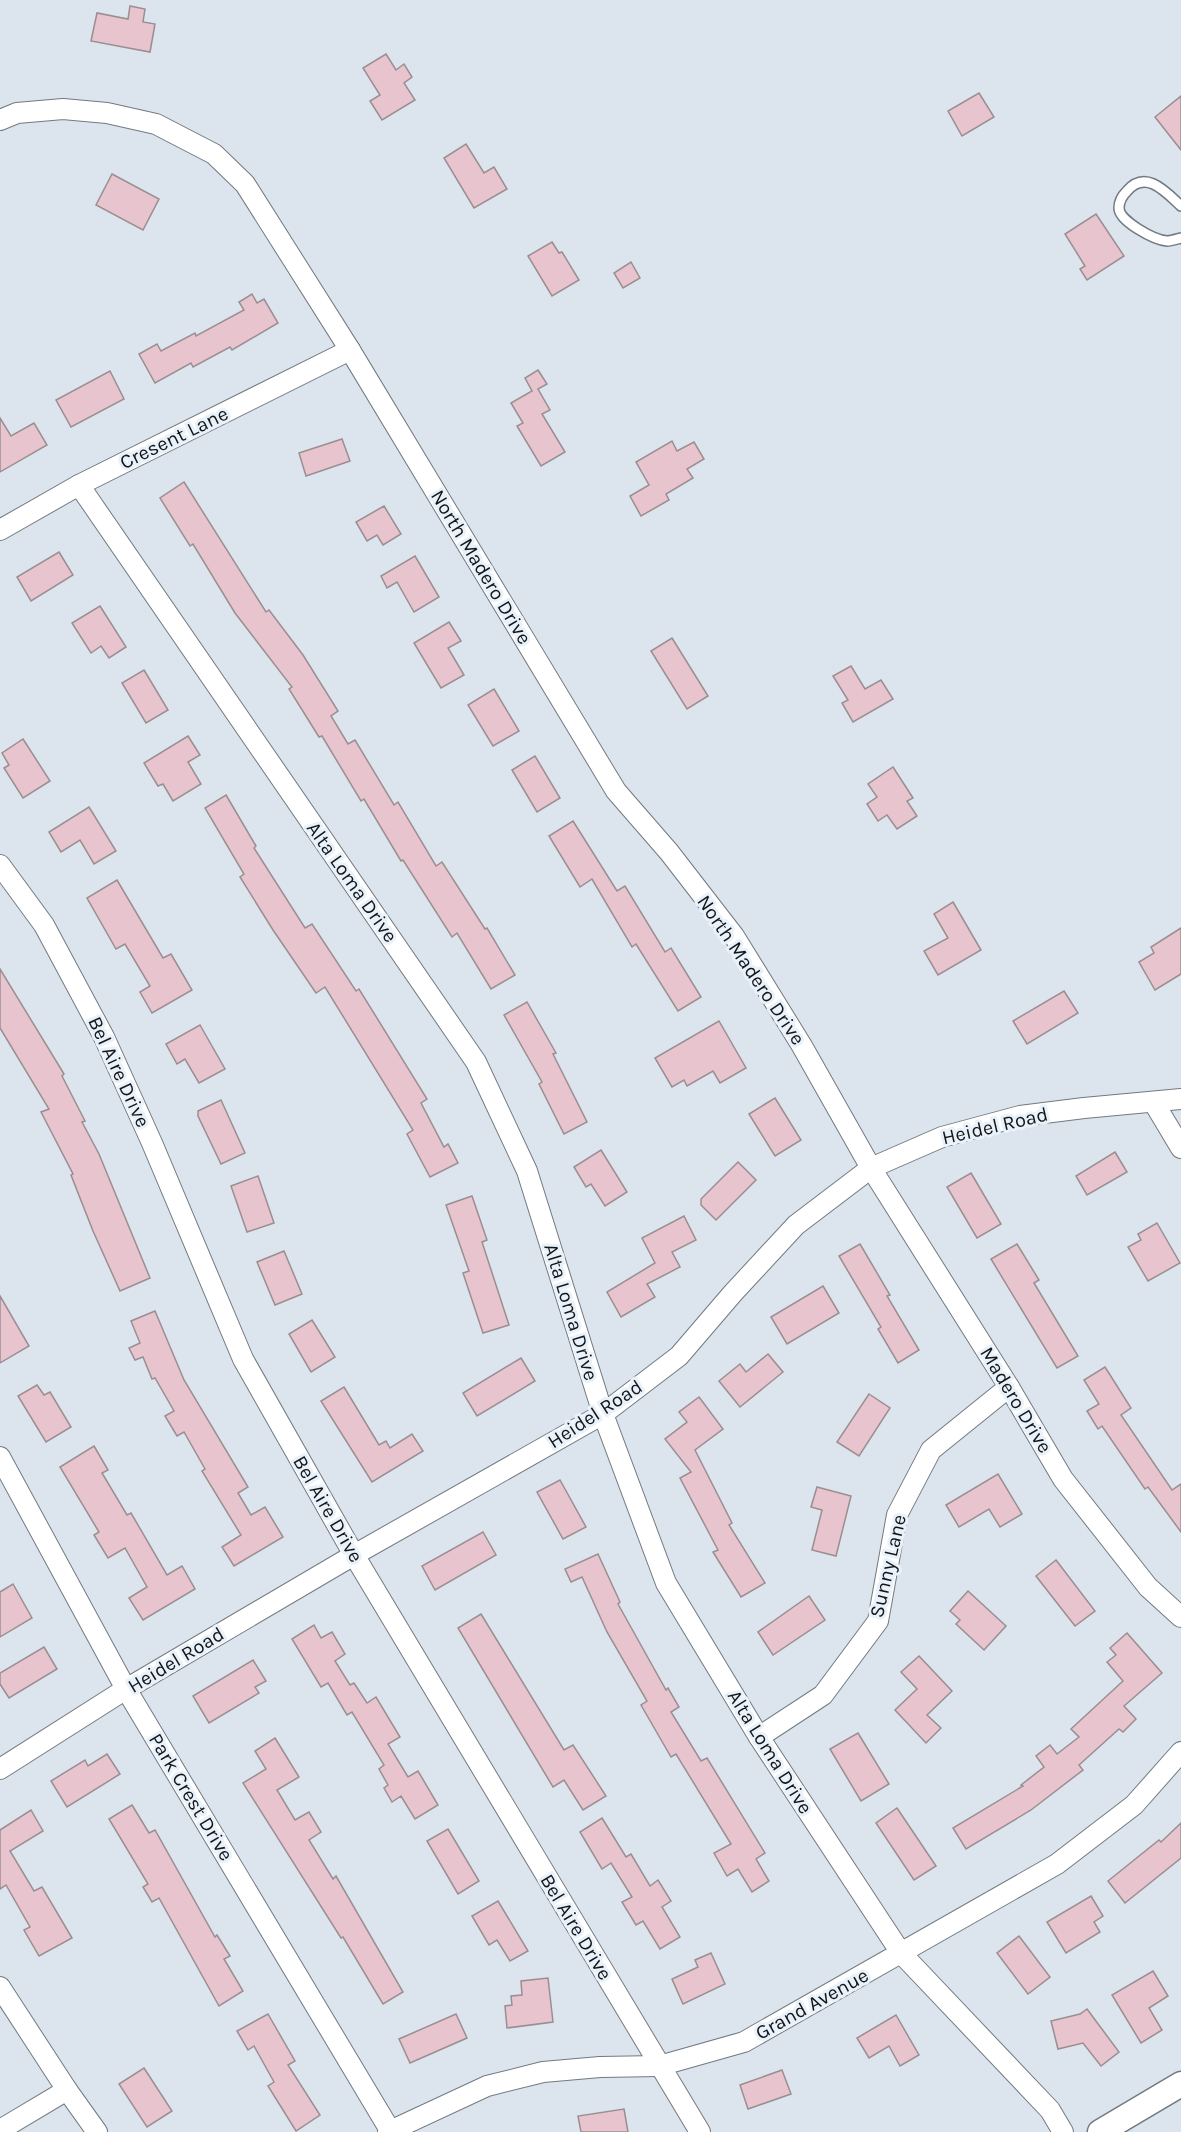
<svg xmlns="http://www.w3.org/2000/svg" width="1181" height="2132" viewBox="0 0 1181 2132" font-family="Karla,sans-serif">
  <rect width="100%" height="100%" fill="#dce4ed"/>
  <g fill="#e8c4cf" stroke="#9a8e91" stroke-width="1.5">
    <path d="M130 6 145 9 143 22 155 24 150 52 91 41 97 13 128 19Z"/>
    <path d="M386 54 396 70 404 64 412 77 404 83 415 100 382 120 370 101 380 95 363 68Z"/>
    <path d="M979 93 994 117 962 136 948 111Z"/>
    <path d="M1181 96V150L1155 117Z"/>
    <path d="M466 144 484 173 494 167 507 189 474 208 444 158Z"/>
    <path d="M112 174 159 199 143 230 96 205Z"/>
    <path d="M1096 214 1124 256 1087 280 1080 269 1085 266 1065 234Z"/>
    <path d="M552 242 559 253 562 252 579 280 552 296 528 256Z"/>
    <path d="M631 262 640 278 623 288 614 273Z"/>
    <path d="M252 294 257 303 264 299 278 323 232 350 230 347 193 367 191 363 155 383 139 354 157 344 161 351 195 333 196 336 244 310 239 302Z"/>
    <path d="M538 370 547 384 538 389 550 410 542 414 565 452 541 466 517 426 523 423 511 403 532 391 525 378Z"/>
    <path d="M110 371 124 399 71 427 56 400Z"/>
    <path d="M0 418 11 436 34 423 47 445 0 472Z"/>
    <path d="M342 439 350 461 306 476 299 453Z"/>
    <path d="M672 441 677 451 694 442 704 459 687 469 693 478 666 494 669 500 641 516 630 496 649 485 636 462Z"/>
    <path d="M184 482 266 612 269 610 303 655 338 711 331 716 348 744 355 740 394 805 398 802 436 866 442 862 485 929 487 928 515 975 491 989 457 933 452 937 403 860 401 861 364 799 361 801 322 736 319 737 289 689 292 687 235 613 193 544 190 546 160 498Z"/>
    <path d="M384 506 401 534 383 545 377 535 367 541 356 522Z"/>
    <path d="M59 552 73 575 31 601 17 577Z"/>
    <path d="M415 556 439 597 414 612 397 582 387 588 381 576Z"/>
    <path d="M100 606 126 647 109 658 101 646 91 653 72 623Z"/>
    <path d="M449 622 461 641 448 648 464 675 441 688 414 643Z"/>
    <path d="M672 638 708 696 687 709 651 651Z"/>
    <path d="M851 666 865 689 881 680 893 699 853 722 842 703 848 700 833 676Z"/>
    <path d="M144 670 168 710 146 723 122 683Z"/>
    <path d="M494 689 519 731 493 746 468 705Z"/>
    <path d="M188 736 200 755 188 762 201 784 173 801 163 784 158 786 144 763Z"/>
    <path d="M23 739 50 781 23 798 4 768 9 765 2 753Z"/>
    <path d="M535 756 560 798 537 812 512 770Z"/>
    <path d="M893 767 913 798 907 801 917 816 897 829 887 815 878 821 867 804 877 797 868 784Z"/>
    <path d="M226 795 256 846 254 848 305 928 312 924 356 991 359 989 427 1099 421 1103 444 1147 448 1144 458 1163 430 1177 407 1134 413 1130 325 987 316 993 273 930 240 877 244 874 205 808Z"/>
    <path d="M89 807 116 851 94 864 80 840 61 852 49 832Z"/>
    <path d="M573 821 617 891 625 886 665 952 671 948 701 997 678 1011 636 944 632 947 592 879 580 887 549 836Z"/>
    <path d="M117 880 163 958 171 954 192 990 152 1013 140 992 150 986 125 944 116 949 87 898Z"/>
    <path d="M953 902 981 950 938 975 924 951 948 938 934 914Z"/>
    <path d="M1181 928V974L1155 990 1139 962 1154 953 1151 947Z"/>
    <path d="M0 969 64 1074 62 1076 85 1121 82 1122 99 1154 150 1278 120 1291 93 1231 71 1175 73 1174 41 1112 49 1109 0 1028Z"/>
    <path d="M1064 991 1078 1013 1027 1044 1013 1021Z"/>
    <path d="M527 1002 556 1053 553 1054 587 1122 564 1134 539 1084 542 1082 504 1015Z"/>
    <path d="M719 1021 746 1068 720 1083 713 1071 687 1086 684 1080 672 1087 655 1058Z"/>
    <path d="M200 1025 225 1069 199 1083 185 1059 177 1064 166 1044Z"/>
    <path d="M775 1098 801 1140 775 1156 749 1114Z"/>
    <path d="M221 1100 245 1153 221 1164 198 1116V1111Z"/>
    <path d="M601 1150 627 1192 605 1206 591 1184 586 1187 574 1167Z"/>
    <path d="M1115 1152 1127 1172 1087 1195 1076 1176Z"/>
    <path d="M738 1162 756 1180 716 1220 701 1205V1199Z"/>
    <path d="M971 1173 1001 1224 977 1238 947 1187Z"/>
    <path d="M258 1176 274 1223 247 1232 231 1186Z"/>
    <path d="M472 1196 487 1240 482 1242 509 1325 483 1333 463 1273 469 1271 446 1205Z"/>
    <path d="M684 1216 696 1240 672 1252 680 1267 647 1284 655 1297 621 1317 607 1292 655 1263 642 1238Z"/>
    <path d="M1157 1223 1180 1263 1148 1281 1128 1247 1141 1240 1138 1234Z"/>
    <path d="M860 1244 890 1295 887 1296 919 1350 898 1363 878 1329 881 1327 839 1256Z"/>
    <path d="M1017 1244 1039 1280 1034 1283 1078 1356 1057 1368 991 1259Z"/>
    <path d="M284 1251 302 1294 275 1305 257 1262Z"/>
    <path d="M823 1286 839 1313 787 1344 771 1317Z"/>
    <path d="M0 1296 29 1346 0 1363Z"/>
    <path d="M155 1311 184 1380 248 1487 238 1493 251 1515 265 1507 283 1537 234 1566 222 1547 241 1535 202 1471 205 1469 184 1432 177 1436 165 1416 174 1411 155 1378 152 1379 143 1357 135 1360 129 1348 140 1343 131 1321Z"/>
    <path d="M312 1320 335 1357 311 1372 289 1334Z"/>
    <path d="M768 1354 783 1372 740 1407 719 1381 740 1364 746 1372Z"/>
    <path d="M521 1358 535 1381 477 1416 463 1393Z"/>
    <path d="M1105 1367 1131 1408 1121 1415 1172 1490 1181 1484V1532L1148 1487 1145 1489 1102 1426 1098 1429 1087 1411 1099 1404 1084 1380Z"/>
    <path d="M37 1385 44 1395 50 1392 71 1427 46 1442 18 1396Z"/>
    <path d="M344 1387 379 1445 386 1441 390 1448 412 1434 423 1451 372 1482 321 1401Z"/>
    <path d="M869 1394 890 1408 859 1456 837 1442Z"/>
    <path d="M699 1397 723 1429 695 1450 732 1523 729 1525 765 1583 741 1597 713 1552 718 1550 680 1478 691 1472 665 1439 687 1422 679 1412Z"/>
    <path d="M94 1446 108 1470 102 1473 127 1515 131 1513 167 1575 182 1566 195 1589 143 1620 129 1598 147 1587 125 1548 108 1558 94 1535 99 1532 60 1467Z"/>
    <path d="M998 1474 1022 1514 1000 1527 989 1509 959 1527 946 1505Z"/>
    <path d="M560 1480 586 1527 563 1539 537 1492Z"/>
    <path d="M817 1487 851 1496 836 1556 812 1550 822 1510 811 1507Z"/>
    <path d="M483 1532 496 1555 435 1590 422 1566Z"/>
    <path d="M598 1554 620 1602 618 1604 666 1690 668 1688 679 1707 671 1712 701 1761 707 1758 765 1853 756 1859 769 1881 752 1892 738 1869 727 1876 714 1853 731 1844 676 1754 671 1757 641 1705 647 1701 607 1632 582 1577 571 1582 565 1569Z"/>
    <path d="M1056 1560 1095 1611 1075 1626 1036 1576Z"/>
    <path d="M13 1584 32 1618 0 1637V1592Z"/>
    <path d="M968 1591 1006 1626 984 1650 956 1624 960 1620 950 1611Z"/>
    <path d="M809 1596 825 1620 773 1655 758 1632Z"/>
    <path d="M481 1614 564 1750 573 1745 606 1796 583 1810 564 1780 553 1787 458 1628Z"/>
    <path d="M314 1625 321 1638 332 1632 345 1654 335 1661 350 1685 354 1683 367 1703 376 1697 400 1737 388 1744 408 1777 418 1771 438 1805 415 1819 401 1796 392 1802 384 1788 388 1785 379 1769 384 1765 352 1712 347 1715 328 1683 321 1687 292 1639Z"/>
    <path d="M1127 1633 1162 1673 1124 1706 1136 1719 1123 1732 1119 1729 1079 1765 1083 1770 1031 1810 966 1849 953 1828 1023 1786 1021 1785 1044 1767 1036 1756 1050 1745 1057 1754 1079 1737 1071 1729 1123 1681 1107 1662 1116 1655 1110 1648Z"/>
    <path d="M44 1647 57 1669 9 1698 0 1684V1673Z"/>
    <path d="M919 1656 952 1691 927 1715 941 1728 926 1743 895 1710 917 1689 901 1672Z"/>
    <path d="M253 1660 266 1681 255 1687 259 1693 209 1723 193 1696Z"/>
    <path d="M858 1733 889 1784 861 1801 830 1749Z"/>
    <path d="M275 1738 299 1777 277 1790 295 1820 309 1812 321 1832 309 1840 333 1879 336 1876 403 1992 383 2004 343 1937 341 1938 243 1783 266 1769 255 1751Z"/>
    <path d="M107 1754 120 1774 67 1807 51 1781 85 1760 88 1766Z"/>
    <path d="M132 1805 149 1833 155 1830 215 1937 217 1935 230 1956 224 1959 243 1991 219 2006 159 1898 152 1902 143 1887 148 1884 109 1819Z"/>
    <path d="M897 1808 936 1866 914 1880 876 1823Z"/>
    <path d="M31 1810 43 1831 10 1851 34 1891 42 1887 72 1938 39 1956 24 1930 30 1927 6 1885 0 1889V1830Z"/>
    <path d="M602 1818 626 1857 631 1854 650 1886 658 1880 671 1901 662 1907 680 1937 660 1949 643 1921 636 1925 622 1902 632 1897 611 1863 602 1869 580 1832Z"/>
    <path d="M1181 1823V1858L1125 1903 1108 1881 1159 1840 1161 1842Z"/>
    <path d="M448 1829 479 1881 458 1894 427 1841Z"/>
    <path d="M1091 1896 1103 1916 1094 1922 1100 1932 1066 1953 1047 1922Z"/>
    <path d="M498 1901 528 1951 510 1961 497 1940 489 1945 472 1916Z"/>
    <path d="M1019 1936 1050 1977 1028 1994 997 1953Z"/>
    <path d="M711 1953 725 1984 683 2004 672 1979 698 1967 695 1960Z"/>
    <path d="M1153 1971 1168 1996 1149 2008 1162 2030 1141 2043 1112 1995Z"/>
    <path d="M548 1978 553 2022 507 2028 505 2006 512 2005 511 1996 522 1995 521 1981Z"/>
    <path d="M1087 2009 1119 2052 1101 2066 1083 2043 1058 2049 1051 2021 1080 2014Z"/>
    <path d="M268 2014 295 2061 288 2065 320 2115 296 2131 268 2086 274 2082 254 2046 248 2050 237 2031Z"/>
    <path d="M456 2014 467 2038 410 2063 399 2039Z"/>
    <path d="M896 2015 919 2055 900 2066 889 2046 869 2058 857 2038Z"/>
    <path d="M144 2068 172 2111 147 2127 119 2084Z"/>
    <path d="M782 2070 791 2094 748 2109 740 2085Z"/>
    <path d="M624 2109 628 2132H581L578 2116Z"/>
  </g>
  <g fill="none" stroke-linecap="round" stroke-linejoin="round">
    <defs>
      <path id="service" d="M1181 206C1166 192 1146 169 1127 191 1122 196 1119 201 1119 208 1119 221 1154 240 1167 241 1171 241 1177 239 1181 238"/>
      <g id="minor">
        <path d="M0 120 17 113 63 109 107 113 156 124 214 154 245 184 350 350 616 791 669 852 734 936 802 1046 871 1168 1009 1387 1063 1479 1148 1587 1181 1617"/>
        <path d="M79 485 476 1062 527 1171 603 1414 666 1583 759 1737 901 1953 1050 2110 1063 2132"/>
        <path d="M0 530 79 485 350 350"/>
        <path d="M0 865 44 925 104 1037 152 1143 243 1359 354 1555 700 2132"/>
        <path d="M1154 1103 1181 1148"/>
        <path d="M0 1457 126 1689 391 2132"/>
        <path d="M759 1737 823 1695 878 1621 897 1515 931 1450 1009 1387"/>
        <path d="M0 1769 126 1689 354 1555 603 1414 679 1356 733 1293 796 1225 871 1168 942 1137 1020 1116 1084 1108 1181 1099"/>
        <path d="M0 1987 67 2090 97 2132"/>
        <path d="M0 2130 67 2090"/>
        <path d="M388 2132 487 2086 543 2072 600 2067 659 2066 744 2042 1057 1864 1134 1805 1181 1752"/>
      </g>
      <path id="tertiary" d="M1100 2132 1181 2084"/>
    </defs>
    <use href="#service" stroke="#727a81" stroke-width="12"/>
    <use href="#minor" stroke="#727a81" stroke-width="22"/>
    <use href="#tertiary" stroke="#727a81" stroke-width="27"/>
    <use href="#service" stroke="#fff" stroke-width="9"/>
    <use href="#minor" stroke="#fff" stroke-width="20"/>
    <use href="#tertiary" stroke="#fff" stroke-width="24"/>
  </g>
  <g text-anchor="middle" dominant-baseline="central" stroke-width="6" stroke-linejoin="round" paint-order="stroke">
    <g font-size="20" fill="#131618" stroke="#e9f2fa">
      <text transform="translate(174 438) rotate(-26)">Cresent Lane</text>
      <text transform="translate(481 567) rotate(59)">North Madero Drive</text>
      <text transform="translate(352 882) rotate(55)">Alta Loma Drive</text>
      <text transform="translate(751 970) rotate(56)">North Madero Drive</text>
      <text transform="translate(119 1072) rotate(65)">Bel Aire Drive</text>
      <text transform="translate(995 1126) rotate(-13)">Heidel Road</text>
      <text transform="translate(571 1312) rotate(73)">Alta Loma Drive</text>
      <text transform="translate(1016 1400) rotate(59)">Madero Drive</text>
      <text transform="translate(595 1414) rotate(-33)">Heidel Road</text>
      <text transform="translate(328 1509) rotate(60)">Bel Aire Drive</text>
      <text transform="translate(888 1566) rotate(-77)">Sunny Lane</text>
      <text transform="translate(176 1660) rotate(-31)">Heidel Road</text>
      <text transform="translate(770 1752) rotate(58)">Alta Loma Drive</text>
      <text transform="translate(191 1797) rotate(59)">Park Crest Drive</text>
      <text transform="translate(576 1927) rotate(59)">Bel Aire Drive</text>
      <text transform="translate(812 2004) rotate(-29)">Grand Avenue</text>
    </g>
  </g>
</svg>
